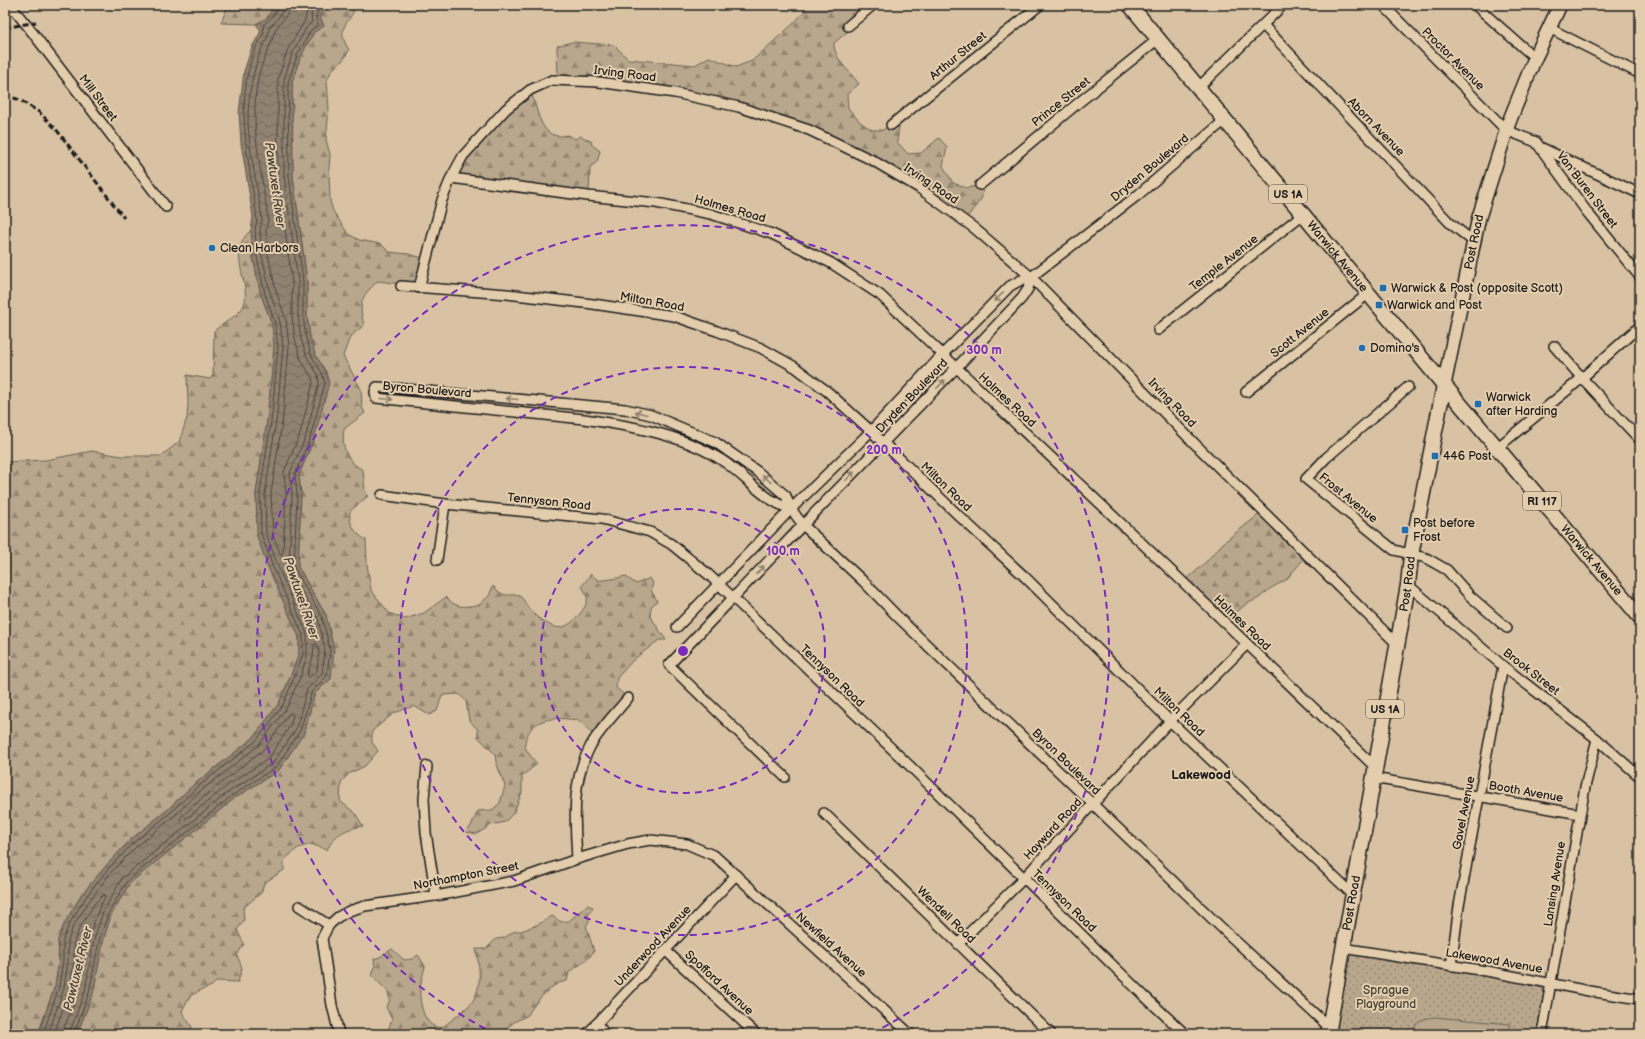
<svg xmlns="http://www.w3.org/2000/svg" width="1645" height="1039" viewBox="0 0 1645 1039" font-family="'Balsamiq Sans',sans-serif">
  <defs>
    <pattern id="forest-firs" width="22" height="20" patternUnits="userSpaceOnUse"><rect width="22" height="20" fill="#b9a78d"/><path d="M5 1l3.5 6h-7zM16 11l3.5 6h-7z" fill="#968772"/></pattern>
    <pattern id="park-dots" width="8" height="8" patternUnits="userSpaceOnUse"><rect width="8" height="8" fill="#b9a78d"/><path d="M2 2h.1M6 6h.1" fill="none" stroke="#968772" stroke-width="1.8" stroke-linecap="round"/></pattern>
    <pattern id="water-waves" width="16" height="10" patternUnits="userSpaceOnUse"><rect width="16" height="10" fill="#908270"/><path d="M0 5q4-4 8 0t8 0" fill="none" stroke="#756a5b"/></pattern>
  </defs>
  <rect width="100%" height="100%" fill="#d8c2a3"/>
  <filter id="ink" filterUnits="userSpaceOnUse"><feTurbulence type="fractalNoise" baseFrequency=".025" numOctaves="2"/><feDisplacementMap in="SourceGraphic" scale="8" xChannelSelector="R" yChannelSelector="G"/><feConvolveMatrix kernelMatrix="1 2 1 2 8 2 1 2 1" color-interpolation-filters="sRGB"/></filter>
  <g filter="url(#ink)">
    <g fill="url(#forest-firs)" stroke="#6a6254">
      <path d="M228 5H275L267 18 256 24 221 23Z"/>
      <path d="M326 5H356C350 25 334 26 349 50L344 59 332 70 327 80 329 109 326 140 330 154 329 170 330 201 333 211 348 234 359 240 381 244 389 252 408 254 423 258 416 286 378 281C361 296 358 303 364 325L350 337 343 356 361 389 362 407 365 413 344 429C341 447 347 462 363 470L365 491 368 496 350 511C348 524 356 534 366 540L367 564 371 590 389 613 405 619 424 613 446 597C458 610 463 606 479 605L489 596 493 586C500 594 505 597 516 594 526 600 522 599 528 607 534 616 545 624 555 627 568 631 584 612 587 601 588 595 584 591 582 586L591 574C593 576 596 579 598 580 602 581 620 578 625 576L636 584 650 578 653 583 651 590 657 601 651 607 650 616 666 640H659L633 660 617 678 616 688 628 698 595 737 579 720C560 718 535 715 527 736 525 741 524 744 526 749 528 754 534 759 537 764L522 776V792L514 812 505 822 491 825 477 834 466 832 471 826 478 811 492 810 500 803 505 786 496 762 495 754 478 737V730L469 720 466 701 459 694 442 695 437 711 429 715 414 706 394 713 372 731V742L378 751 365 766 350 773 341 782 340 801 355 813 363 826C346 829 335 833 327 850L311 844 298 848 284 860V870L264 883 261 893 243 908 244 920 237 930 244 944 237 955 242 968 238 982 217 981C210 989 209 986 201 990 191 994 185 1003 182 1012L192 1027 190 1033 187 1034H77L93 994 103 942 111 915 130 883 235 798 279 770 304 733 315 693 331 679 326 615 298 567 301 494 299 475 314 439 326 372 315 354 310 337 307 316V281L293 176 292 82 300 58 314 32 324 26 320 17Z"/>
      <path d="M807 5H879L834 43C834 60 850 71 859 84L847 94 848 108 860 122 872 130H883L900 120 897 142 908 154 921 153 939 138 947 147 943 166 953 183 967 188 985 184 981 199 965 220 871 158 738 105 558 78 557 46 572 42 614 45 628 59 695 65 709 57 736 67 752 61 793 24 804 12Z"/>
      <path d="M531 93C539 111 540 142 567 135L575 139 581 136 592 142 591 144 600 151 597 162 590 167 589 195 453 176 483 131Z"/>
      <path d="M251 230 253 258 261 295 272 324 274 347 268 414 256 493 258 539 268 567 299 637V653L292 672 279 703 253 738 192 786 167 810 130 840 105 867 82 894 65 922 58 940 59 960 55 986 38 1034H5V462L46 460 92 451 122 456H161L179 442 187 418 188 404 187 375 210 379 213 375 214 331C222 324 234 318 241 310 257 290 223 254 251 230Z"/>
      <path d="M1261 513 1307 555 1286 580 1271 588 1259 598 1245 605 1226 621 1184 582 1206 562 1223 543Z"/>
      <path d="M587 905 593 907 588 915 589 921 586 926 594 951 587 960 569 972 567 981C564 982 560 982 557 984 548 988 532 1006 528 1015L514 1022 500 1034H389V1027L392 1020 386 1007 390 1000 388 992 372 975 375 967 374 959 380 957 392 949 404 960 412 959 418 955 425 966C424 973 420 982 420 990 419 1003 425 1031 443 1027 450 1021 467 1009 472 1002 483 986 479 966 476 949H486L496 939 504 938 515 931H521L539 924 552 916 561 922 569 921Z"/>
    </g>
    <path fill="url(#park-dots)" stroke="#6a6254" d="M1342 950 1551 983 1538 1034H1328Z"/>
    <path fill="#b9a78d" stroke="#6a6254" d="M1435 1017 1510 1024V1034H1410C1417 1022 1422 1018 1435 1017Z"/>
    <path fill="url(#water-waves)" stroke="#62594e" d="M275 5H326L320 17 324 26 314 32 300 58 292 82 293 176 307 281V316L310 337 315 354 326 372 329 383 314 439 299 475 301 494 298 567 326 615 334 649 331 679 315 693 304 733 279 770 235 798 130 883 111 915 103 942 93 994 77 1034H38L55 986 59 960 58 940 65 922 82 894 105 867 130 840 167 810 192 786 253 738 279 703 292 672 299 653V637L268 567 258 539 257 533 256 493 268 414 274 347 272 324 261 295 253 258 251 230 253 217 241 143 239 113 244 71 252 47 261 31 256 24 267 18Z"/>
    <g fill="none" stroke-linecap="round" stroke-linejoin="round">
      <g stroke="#4a453e" stroke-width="1">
        <path d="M290 5C289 17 279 22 275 31 271 46 263 59 259 74 248 122 262 171 268 219L266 230 268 255 276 291 286 320 289 346 283 416 271 494 273 536 281 555 283 553 286 495 284 472 300 434 313 383 312 378 301 360 295 339 292 316V282L278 175V79L287 51 305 20 308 5"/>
        <path d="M316 643 319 650 317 671 309 677 307 675 313 657 314 645Z"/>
        <path d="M290 713 293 715 290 726 268 759 227 786 183 821H181L180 818 202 798 264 749Z"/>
        <path d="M43 1034 59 987 63 960V940L69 924 86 897 108 869 133 843 170 813 195 789 256 741 283 705 296 673 303 654V635L272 565 261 533 260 493 272 415 278 347 275 323 265 294 257 257 255 230 257 220C250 163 233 105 255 49 258 43 261 38 264 33L263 25C269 20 277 14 278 5"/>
        <path d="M48 1034 64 988 68 961V941L73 926 90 900 111 872 136 847 173 817 198 793 259 745 287 707 301 675 307 655V634L277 564 266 533 265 494 277 415 283 347 280 322 270 292 262 256 260 230 262 220C258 186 247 146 248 113 249 93 253 72 260 53 263 43 270 37 269 27 276 22 283 13 284 5"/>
        <path d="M54 1034 70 989 74 961V942L79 929 95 903 104 894 105 897C89 925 86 956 79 988 76 1001 69 1015 64 1028L63 1034"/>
        <path d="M69 1034 85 991 94 940 103 912 122 878 230 791 273 763 296 729 307 689 322 674 325 650 318 619 290 572 289 567 292 495 290 473 306 436 319 383 318 375 307 357 301 339 298 316V281L284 175V80L292 54 306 28 312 22 311 15 315 5"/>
        <path d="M74 1034 89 993 99 941 108 914 127 881 233 795 276 767 300 731 312 691 327 676 330 650 322 617 294 567 297 495 295 474 310 438 325 383 322 373 311 355 306 338 303 316V281L289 176 288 82 297 56 311 30 318 25 316 17 320 5"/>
      </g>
      <defs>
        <g id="minor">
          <path d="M10 5 29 28 166 207"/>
          <path d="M1383 5 1506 130 1536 142 1587 212 1640 277"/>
          <path d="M1475 5 1535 58"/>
          <path d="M1263 25 1450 223 1474 242"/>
          <path d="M848 26 873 5"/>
          <path d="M1549 28 1640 74"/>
          <path d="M1199 87 1283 5"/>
          <path d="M891 125 1040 5"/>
          <path d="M1542 148 1640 194"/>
          <path d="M451 178 588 196 656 203 711 214 772 234 831 263 880 295 1186 585 1375 767"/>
          <path d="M980 185 1077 104 1158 39"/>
          <path d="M401 286 507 294 593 304 674 316 717 331 761 348 795 367 828 392 871 431 958 515 1025 577 1170 721 1352 894"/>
          <path d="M419 288 442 200 451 178 463 156 506 109 530 90 552 80 599 82 675 93 739 107 809 130 872 160 919 188 974 228 1031 277 1191 440 1397 644"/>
          <path d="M1158 330 1303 214"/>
          <path d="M1554 346 1582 378 1640 440"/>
          <path d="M1408 387 1326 458 1306 479 1394 550 1426 558 1447 570 1470 596 1507 628"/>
          <path d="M1246 392 1369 293"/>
          <path d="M1497 448 1582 378 1640 326"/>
          <path d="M382 495 445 504 602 519 650 532 671 544 709 575 769 632 911 767 1141 993 1185 1034"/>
          <path d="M791 509C765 501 748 479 726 463 686 435 632 426 584 419L376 398 375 392 377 387 395 388 625 409 651 415 715 442 758 472 786 496 791 509 803 525 863 581 900 619 1227 933 1329 1027"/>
          <path d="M437 560 445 504"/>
          <path d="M1408 585 1503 666 1597 739 1640 777"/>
          <path d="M677 627 791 509 871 431 942 355 1010 286 1021 280 1031 277 1056 258 1138 195 1226 119"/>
          <path d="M427 766 424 799 426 833 436 896"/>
          <path d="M785 777 669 665 797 531 956 368 1022 298 1028 289 1031 277"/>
          <path d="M1373 778 1580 814"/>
          <path d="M824 813 1051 1034"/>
          <path d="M577 859C575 821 571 782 590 747 599 730 615 714 628 698"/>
          <path d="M299 906 329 925"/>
          <path d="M958 944 1023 879 1170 721 1247 644"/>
          <path d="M1343 948 1492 972 1589 991 1640 999"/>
          <path d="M665 950 756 1034"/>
          <path d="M1451 966 1459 906 1503 666"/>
          <path d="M596 1024 606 1034"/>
          <path d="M339 1034 332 1005 322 938 329 925 338 917 349 911 365 906 441 895 514 881 577 859 628 844 650 840 687 844 715 856 910 1034"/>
          <path d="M587 1034 736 875"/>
          <path d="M1542 1034 1585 787 1597 739"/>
        </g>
        <g id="secondary">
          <path id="s1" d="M1444 385 1479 217 1509 122 1535 58 1560 5"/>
        </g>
        <g id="primary">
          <path id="s2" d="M1130 5 1444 385 1640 617"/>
          <path id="s3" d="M1328 1034 1408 585 1411 555 1444 385"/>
        </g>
      </defs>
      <use href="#minor" stroke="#1c1c1c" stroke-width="12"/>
      <use href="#secondary" stroke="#1c1c1c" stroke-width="16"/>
      <use href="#primary" stroke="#1c1c1c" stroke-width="17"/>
      <use href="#minor" stroke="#e4cdac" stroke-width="9"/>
      <use href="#secondary" stroke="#e4cdac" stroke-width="13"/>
      <use href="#primary" stroke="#e4cdac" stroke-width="14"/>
      <g stroke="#1c1c1c" stroke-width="3" stroke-dasharray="6 3" stroke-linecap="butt">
        <path d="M5 28 36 22"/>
        <path d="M5 95 20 100 39 112 56 129 124 218"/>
      </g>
    </g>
    <defs><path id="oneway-shaft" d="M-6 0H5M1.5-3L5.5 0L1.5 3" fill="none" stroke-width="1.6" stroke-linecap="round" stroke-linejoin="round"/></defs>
    <g stroke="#8a7d6b">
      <use href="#oneway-shaft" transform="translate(999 297) rotate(135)"/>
      <use href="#oneway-shaft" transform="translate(941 384) rotate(-46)"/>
      <use href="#oneway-shaft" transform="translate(387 399) rotate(5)"/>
      <use href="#oneway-shaft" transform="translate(512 399) rotate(-175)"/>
      <use href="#oneway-shaft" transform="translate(641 413) rotate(-166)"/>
      <use href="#oneway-shaft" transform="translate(850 476) rotate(-46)"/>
      <use href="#oneway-shaft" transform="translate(767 479) rotate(-138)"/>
      <use href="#oneway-shaft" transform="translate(760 570) rotate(-46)"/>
    </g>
  </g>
  <g fill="none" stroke="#7b2cbf" stroke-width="2" stroke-dasharray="7 5">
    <circle cx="683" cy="651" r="142"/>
    <circle cx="683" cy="651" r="284"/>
    <path d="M496 1034A426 426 0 1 1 870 1034"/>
  </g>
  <g fill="#1f6fb2" stroke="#e4cdac" stroke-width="1.5">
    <circle cx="212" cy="248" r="4"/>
    <rect x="1379" y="284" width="8" height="8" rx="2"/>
    <rect x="1375" y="301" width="8" height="8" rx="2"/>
    <circle cx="1362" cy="348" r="4"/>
    <rect x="1474" y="400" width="8" height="8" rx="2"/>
    <rect x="1431" y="452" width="8" height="8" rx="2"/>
    <rect x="1401" y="526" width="8" height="8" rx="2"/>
  </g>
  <g text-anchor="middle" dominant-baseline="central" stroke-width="4" stroke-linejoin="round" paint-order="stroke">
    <g fill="#e4cdac" stroke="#585147" stroke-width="1">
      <rect x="1269" y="185" width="38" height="18" rx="3"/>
      <rect x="1523" y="492" width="38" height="18" rx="3"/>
      <rect x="1366" y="700" width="38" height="18" rx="3"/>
    </g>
    <g font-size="11" font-weight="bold" fill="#1c1c1c">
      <text x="1288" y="194">US 1A</text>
      <text x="1542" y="501">RI 117</text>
      <text x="1385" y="709">US 1A</text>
    </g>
    <g font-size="12" fill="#1c1c1c" stroke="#e4cdac">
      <text transform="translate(958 56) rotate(-39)">Arthur Street</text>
      <text transform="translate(1453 59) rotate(45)">Proctor Avenue</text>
      <text transform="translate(625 74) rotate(7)">Irving Road</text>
      <text transform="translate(98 98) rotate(53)">Mill Street</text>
      <text transform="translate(1061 102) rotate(-39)">Prince Street</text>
      <text transform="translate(1376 127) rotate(46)">Aborn Avenue</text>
      <text transform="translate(1150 168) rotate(-40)">Dryden Boulevard</text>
      <text transform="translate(931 184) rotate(34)">Irving Road</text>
      <text transform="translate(1587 190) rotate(53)">Van Buren Street</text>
      <text transform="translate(730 209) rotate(16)">Holmes Road</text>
      <text stroke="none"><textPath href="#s1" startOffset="146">Post Road</textPath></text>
      <text stroke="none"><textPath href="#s2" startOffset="326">Warwick Avenue</textPath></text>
      <text transform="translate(1224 263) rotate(-38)">Temple Avenue</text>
      <text transform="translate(652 302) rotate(10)">Milton Road</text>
      <text transform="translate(1300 333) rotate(-39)">Scott Avenue</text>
      <text transform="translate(427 390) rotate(5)">Byron Boulevard</text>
      <text transform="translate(912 396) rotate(-46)">Dryden Boulevard</text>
      <text transform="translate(1007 400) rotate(43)">Holmes Road</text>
      <text transform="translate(1172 403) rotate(46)">Irving Road</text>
      <text transform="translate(946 487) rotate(44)">Milton Road</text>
      <text transform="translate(1348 498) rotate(39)">Frost Avenue</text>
      <text transform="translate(549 502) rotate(6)">Tennyson Road</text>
      <text stroke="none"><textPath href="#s2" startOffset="722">Warwick Avenue</textPath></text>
      <text stroke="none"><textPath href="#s3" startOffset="457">Post Road</textPath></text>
      <text transform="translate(1242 623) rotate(44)">Holmes Road</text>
      <text transform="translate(1531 672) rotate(38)">Brook Street</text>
      <text transform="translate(832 676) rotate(44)">Tennyson Road</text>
      <text transform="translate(1179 712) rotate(44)">Milton Road</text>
      <text transform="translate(1066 762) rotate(44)">Byron Boulevard</text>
      <text transform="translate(1526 792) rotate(10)">Booth Avenue</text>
      <text transform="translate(1464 813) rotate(-79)">Gavel Avenue</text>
      <text transform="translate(1053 829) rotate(-47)">Hayward Road</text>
      <text transform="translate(466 876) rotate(-11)">Northampton Street</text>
      <text transform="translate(1555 884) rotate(-81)">Lansing Avenue</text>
      <text transform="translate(1064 901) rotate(44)">Tennyson Road</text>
      <text stroke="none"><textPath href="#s3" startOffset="133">Post Road</textPath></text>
      <text transform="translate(946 915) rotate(44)">Wendell Road</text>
      <text transform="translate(831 945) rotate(42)">Newfield Avenue</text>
      <text transform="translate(653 946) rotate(-47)">Underwood Avenue</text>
      <text transform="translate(1494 961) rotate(10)">Lakewood Avenue</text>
      <text transform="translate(719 983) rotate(43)">Spofford Avenue</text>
    </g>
    <g font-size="12" fill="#1c1c1c" stroke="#e4cdac" text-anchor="start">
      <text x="220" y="248">Clean Harbors</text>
      <text x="1391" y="288">Warwick &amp; Post (opposite Scott)</text>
      <text x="1387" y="305">Warwick and Post</text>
      <text x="1370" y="348">Domino's</text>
      <text x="1486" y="397">Warwick<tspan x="1486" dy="14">after Harding</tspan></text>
      <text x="1443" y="456">446 Post</text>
      <text x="1413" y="523">Post before<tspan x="1413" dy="14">Frost</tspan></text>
    </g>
    <g font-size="12" fill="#433f38" stroke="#e4cdac">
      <text x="1386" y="990">Sprague<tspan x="1386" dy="14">Playground</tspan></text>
    </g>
    <g font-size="13" font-style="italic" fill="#454039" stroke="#e4cdac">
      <text transform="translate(275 185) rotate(82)">Pawtuxet River</text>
      <text transform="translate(301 598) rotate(71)">Pawtuxet River</text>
      <text transform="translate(78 969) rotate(-76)">Pawtuxet River</text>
    </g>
    <g font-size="13" font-weight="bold" fill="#1c1c1c" stroke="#e4cdac">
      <text x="1201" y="775">Lakewood</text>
    </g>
  </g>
  <circle cx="683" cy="651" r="6" fill="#7b2cbf" stroke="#e4cdac" stroke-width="2"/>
  <g font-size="12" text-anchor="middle" font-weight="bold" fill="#7b2cbf" stroke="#e4cdac" stroke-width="4" stroke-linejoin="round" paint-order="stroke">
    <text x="984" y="354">300 m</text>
    <text x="884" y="454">200 m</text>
    <text x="783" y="555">100 m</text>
  </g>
  <rect width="1645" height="1039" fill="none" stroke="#e4cdac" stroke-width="20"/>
  <rect x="10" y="10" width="1625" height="1019" fill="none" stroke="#1c1c1c" stroke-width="1.5" filter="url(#ink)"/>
</svg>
